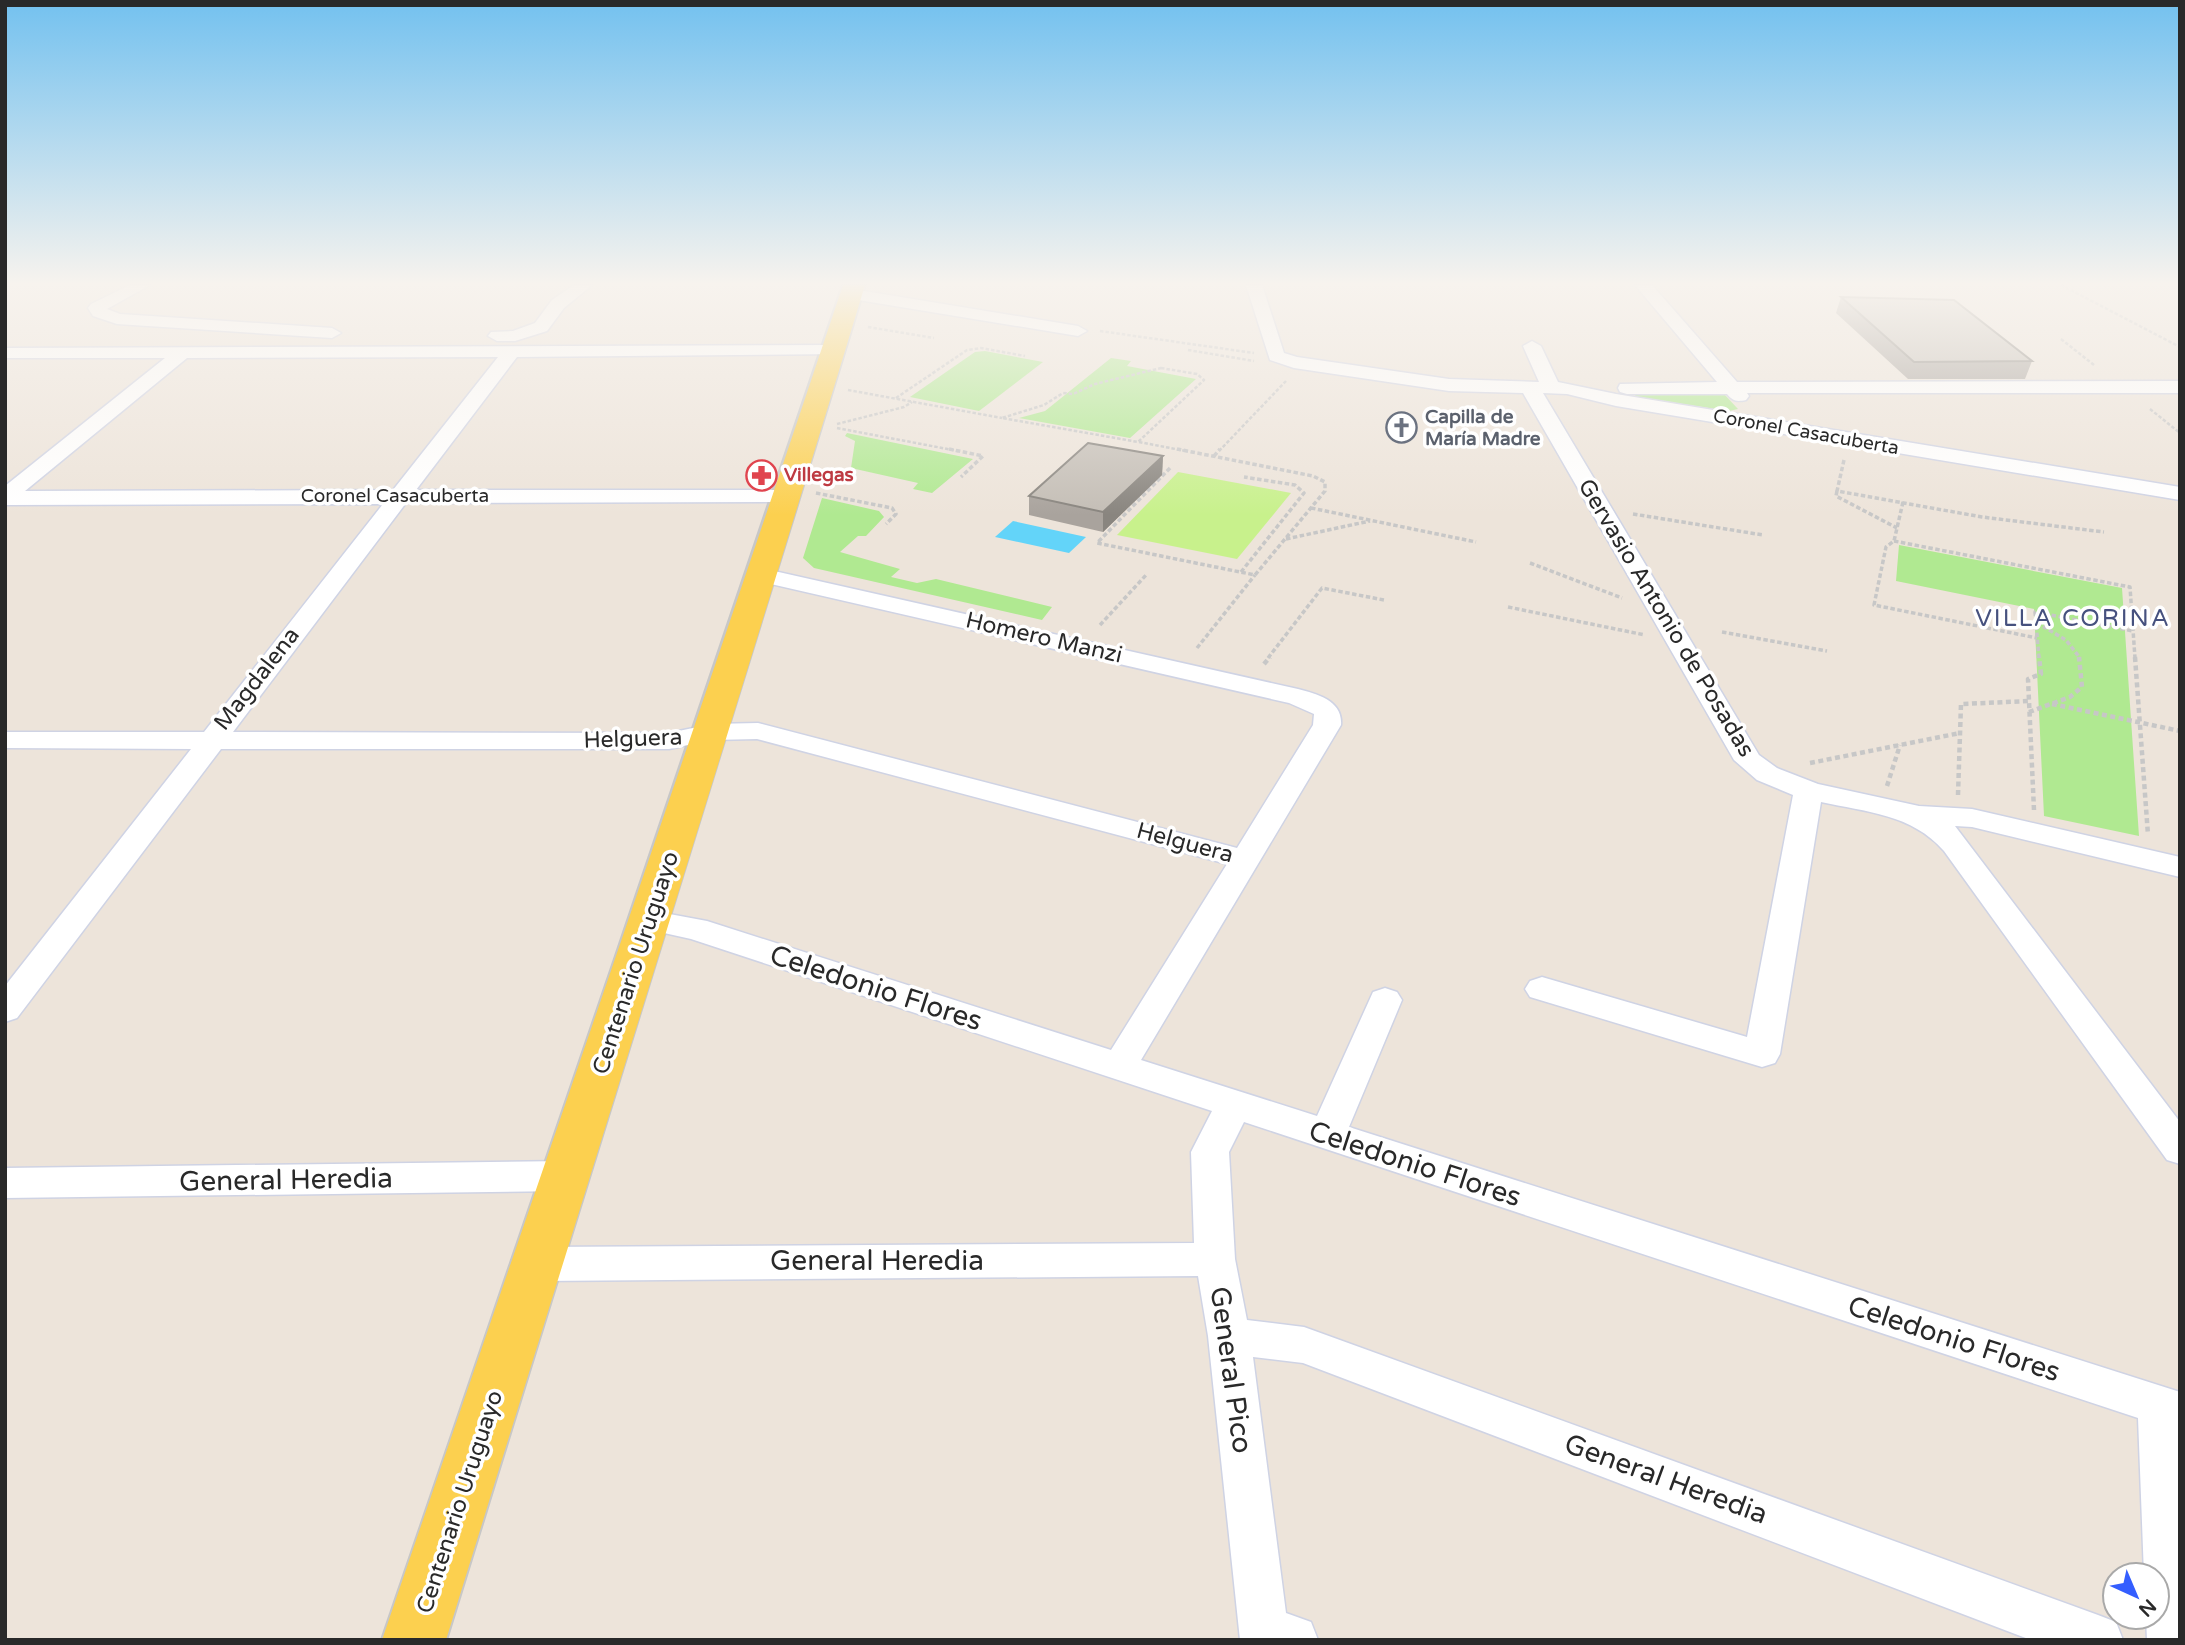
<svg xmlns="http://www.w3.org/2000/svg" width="2185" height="1645" viewBox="0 0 2185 1645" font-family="'Varela Round',sans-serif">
  <rect width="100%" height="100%" fill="#ede4da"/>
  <g fill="#b0e991">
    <path d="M985 351 1043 362 979 411 910 397 975 352Z"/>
    <path d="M1111 358 1131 361 1127 366 1196 379 1130 438 1019 418 1045 411Z"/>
    <path d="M1634 393H1715L1724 394 1738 409 1729 411 1636 397Z"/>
    <path d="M847 433 973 459 932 493 913 489 918 483 851 468 855 441 845 436Z"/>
    <path d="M822 498 879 511 884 517 866 536H858L840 552 900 569 891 577 917 583 936 579 1052 607 1042 620 814 568 803 558Z"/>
    <path d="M1899 545 2122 588 2139 836 2044 816 2034 609 1896 581Z"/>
  </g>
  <path fill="#c8f18c" d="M1178 472 1291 493 1237 559 1117 535Z"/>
  <path fill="#63d4f9" d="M1013 521 1086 537 1069 553 995 537Z"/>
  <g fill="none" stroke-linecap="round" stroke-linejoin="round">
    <defs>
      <g id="minor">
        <path d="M130 285H150L107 309 120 314 332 328 341 333 332 338 117 324 93 316 88 308 91 304Z"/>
        <path d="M574 285H592L564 308 547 331 515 341H497L488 336 491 332 513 331 535 323 552 300Z"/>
        <path d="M1246 285H1262L1284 353 1297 357 1449 379 1539 382 1523 346 1532 341 1541 346 1558 382 1616 394 2180 487V500L1616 406 1567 394 1543 393 1759 755 1777 768 1818 784 1919 806 1972 809 2180 857V877L1972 827 1955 826 2180 1122V1164L2167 1160 1944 851C1912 814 1866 812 1821 802L1780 1054 1775 1063 1762 1067 1530 997 1525 989 1530 981 1542 977 1747 1037 1793 795 1757 780 1734 760 1523 393 1449 391 1294 368 1270 360Z"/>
        <path d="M1635 285H1652L1737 382 2180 381V393H1747L1749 396 1746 400C1736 402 1733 401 1727 394H1627L1620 392 1618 388 1620 384 1717 382Z"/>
        <path d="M852 289 1078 326 1087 331 1078 336 846 298 844 294Z"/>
        <path d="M834 345 840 346 843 350 840 354 517 357 416 490H785L793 491 796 496 793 501 785 502 406 503 233 732 669 733 712 724 758 723 1237 848 1313 725 1314 714 1289 703 753 580 749 575 753 570 761 568 1298 689C1318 694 1343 701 1341 725L1141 1060 1317 1116 1373 992 1385 988 1397 992 1402 1000 1349 1127 2180 1392V1640H2147L2146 1617H2157V1575H2144L2138 1418 1244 1122 1229 1152 1235 1259 1247 1320 1304 1327 2098 1615 2116 1622 2123 1640H2031L1303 1363 1253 1357 1286 1613 1311 1622 1318 1640H1240L1208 1336 1198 1276 539 1281 525 1276 519 1264 525 1252 539 1247 1194 1243 1191 1152 1212 1111 691 939 637 927 632 920 637 913 648 910 707 921 1111 1050 1227 864 757 739 712 740 669 749H221L17 1018 5 1022V986L191 749 5 748V732H204L383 504 5 505V486L165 358H5V348ZM498 357 393 490 25 491 187 358Z"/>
        <path d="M566 1161 580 1165 585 1176 580 1187 566 1191 5 1198V1168Z"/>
      </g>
      <path id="major" d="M843 285H865C728 737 586 1188 446 1640H382C536 1188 692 738 843 285Z"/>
    </defs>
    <use href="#minor" stroke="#cfd3e4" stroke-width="3"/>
    <use href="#major" stroke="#c7c7c7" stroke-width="4"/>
    <g stroke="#c7c7c7" stroke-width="2.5" stroke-dasharray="3.5 2" stroke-linecap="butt">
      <path d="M2061 285 2180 347"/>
      <path d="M868 327 934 338"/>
      <path d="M1100 331 1254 353"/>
      <path d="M2061 339 2094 365"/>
      <path d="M1188 350 1254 361"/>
      <path d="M1161 368 1197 374 1204 380 1138 442 1002 418 1044 405 1063 393 1073 394 1095 384Z"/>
      <path d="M848 390 1002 418"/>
      <path d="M896 398 967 350 981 348 1025 356"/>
      <path d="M2150 409 2180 433"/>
      <path d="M837 424 904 407 912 402"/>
      <path d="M837 428 958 451"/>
      <path d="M1139 442 1186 451"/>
      <path d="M1219 451 1286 381"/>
    </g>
    <g stroke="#c7c7c7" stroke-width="3.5" stroke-dasharray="4.5 2.5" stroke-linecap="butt">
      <path d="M949 449 983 456 961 477"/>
      <path d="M1214 456 1220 449"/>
      <path d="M1844 460 1837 491 1982 517 2104 532"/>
      <path d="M1170 468 1097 543 1255 575 1325 491V482L1313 476 1177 449"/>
      <path d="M1837 491 1836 496 1897 528"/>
      <path d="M816 493 892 508 896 514 886 524"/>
      <path d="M1903 502 1894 541 1886 547 1874 605 2037 638"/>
      <path d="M1311 508 1476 542"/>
      <path d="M1633 514 1763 535"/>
      <path d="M1286 539 1370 521"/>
      <path d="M1894 541 2130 587 2135 658"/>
      <path d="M1530 563 1622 598"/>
      <path d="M1241 572 1304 493 1295 485 1244 477"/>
      <path d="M1508 607 1645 635"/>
      <path d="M2037 623 2066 640 2080 658"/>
      <path d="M1100 625 1147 574"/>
      <path d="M1722 632 1827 651"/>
      <path d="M1197 648 1255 575"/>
      <path d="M1268 658 1322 588 1384 600"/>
      <path d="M2039 658 2035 612 2133 631"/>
    </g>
    <g stroke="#c7c7c7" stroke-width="4.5" stroke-dasharray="5 3.5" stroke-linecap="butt">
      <path d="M2135 657 2148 835"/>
      <path d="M1264 664 1270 657"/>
      <path d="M2052 704 2180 731"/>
      <path d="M2029 712 2070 697 2082 687 2079 657"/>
      <path d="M1810 763 1960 733"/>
      <path d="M1887 786 1900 745"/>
      <path d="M1958 795 1961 704 2029 701"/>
      <path d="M2034 810 2028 679 2041 674 2039 657"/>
    </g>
    <use href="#minor" fill="#fff" fill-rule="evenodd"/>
    <use href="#major" fill="#fcd04f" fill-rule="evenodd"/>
  </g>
  <g fill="#a9a39d">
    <path d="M1841 297 2032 361 2025 379H1908L1836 313Z"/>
    <path d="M1163 456 1162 475 1103 532 1029 515V496Z"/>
  </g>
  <path fill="#89857f" d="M1163 456 1162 475 1103 532V512Z"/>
  <g fill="#c4beb6" stroke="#89857f" stroke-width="2">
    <path d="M1841 297 1954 300 2032 361 1914 362Z"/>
    <path d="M1088 443 1163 456 1103 512 1029 496Z"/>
  </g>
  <linearGradient id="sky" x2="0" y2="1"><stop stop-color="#73c1ef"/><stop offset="0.55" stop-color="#f7f3ee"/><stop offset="1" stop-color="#f7f3ee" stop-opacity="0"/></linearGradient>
  <rect width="2185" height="515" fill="url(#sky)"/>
  <defs>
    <symbol id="church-ring" viewBox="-11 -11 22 22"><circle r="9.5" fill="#fff" stroke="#6b7280" stroke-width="1.5"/><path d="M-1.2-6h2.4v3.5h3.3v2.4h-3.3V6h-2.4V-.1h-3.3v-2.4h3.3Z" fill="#6b7280"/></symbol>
    <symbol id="pharmacy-ring" viewBox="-11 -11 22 22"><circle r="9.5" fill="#fff" stroke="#e0444e" stroke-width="1.5"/><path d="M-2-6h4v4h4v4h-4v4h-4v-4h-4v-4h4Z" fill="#e0444e"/></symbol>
  </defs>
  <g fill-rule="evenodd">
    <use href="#church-ring" x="1384" y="410" width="35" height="35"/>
    <use href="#pharmacy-ring" x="744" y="458" width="35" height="35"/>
  </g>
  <g text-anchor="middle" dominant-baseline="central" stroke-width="7" stroke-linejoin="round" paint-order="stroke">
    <g font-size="19" font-weight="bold" fill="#5b616d" stroke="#fff" text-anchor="start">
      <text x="1425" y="417">Capilla de<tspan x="1425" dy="22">María Madre</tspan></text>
    </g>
    <g font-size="19" fill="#292929" stroke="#fff">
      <text transform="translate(1806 432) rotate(10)">Coronel Casacuberta</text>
      <text x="395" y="496">Coronel Casacuberta</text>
    </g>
    <g font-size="19" font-weight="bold" fill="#be3a42" stroke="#fff" text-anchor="start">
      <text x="784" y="475">Villegas</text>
    </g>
    <g font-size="23" fill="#292929" stroke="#fff">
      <text transform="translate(1666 618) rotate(59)">Gervasio Antonio de Posadas</text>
      <text transform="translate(1044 638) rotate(13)">Homero Manzi</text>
      <text transform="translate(257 679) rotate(-52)">Magdalena</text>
      <text transform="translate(633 739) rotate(-2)">Helguera</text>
      <text transform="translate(1185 843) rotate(15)">Helguera</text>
      <text transform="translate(636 963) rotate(-72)">Centenario Uruguayo</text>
      <text transform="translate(460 1502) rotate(-72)">Centenario Uruguayo</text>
    </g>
    <g font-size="24" letter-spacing="2" fill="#46517e" stroke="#fff">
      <text x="2073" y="618">VILLA CORINA</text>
    </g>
    <g font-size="28" fill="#292929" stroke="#fff">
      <text transform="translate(876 988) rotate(18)">Celedonio Flores</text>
      <text transform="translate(1415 1164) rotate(18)">Celedonio Flores</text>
      <text transform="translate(286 1180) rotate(-1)">General Heredia</text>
      <text x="877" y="1261">General Heredia</text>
      <text transform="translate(1954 1339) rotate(18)">Celedonio Flores</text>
      <text transform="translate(1231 1370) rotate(82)">General Pico</text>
      <text transform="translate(1666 1479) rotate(20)">General Heredia</text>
    </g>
  </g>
  <rect width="2185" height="1645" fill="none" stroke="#292929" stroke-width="14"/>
  <g transform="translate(2136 1596) rotate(136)"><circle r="33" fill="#ffffff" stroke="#a9a9a9" stroke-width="2"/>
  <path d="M0-5L12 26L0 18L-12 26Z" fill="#345eff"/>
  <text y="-10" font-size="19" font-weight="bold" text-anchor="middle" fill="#292929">N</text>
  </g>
</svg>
